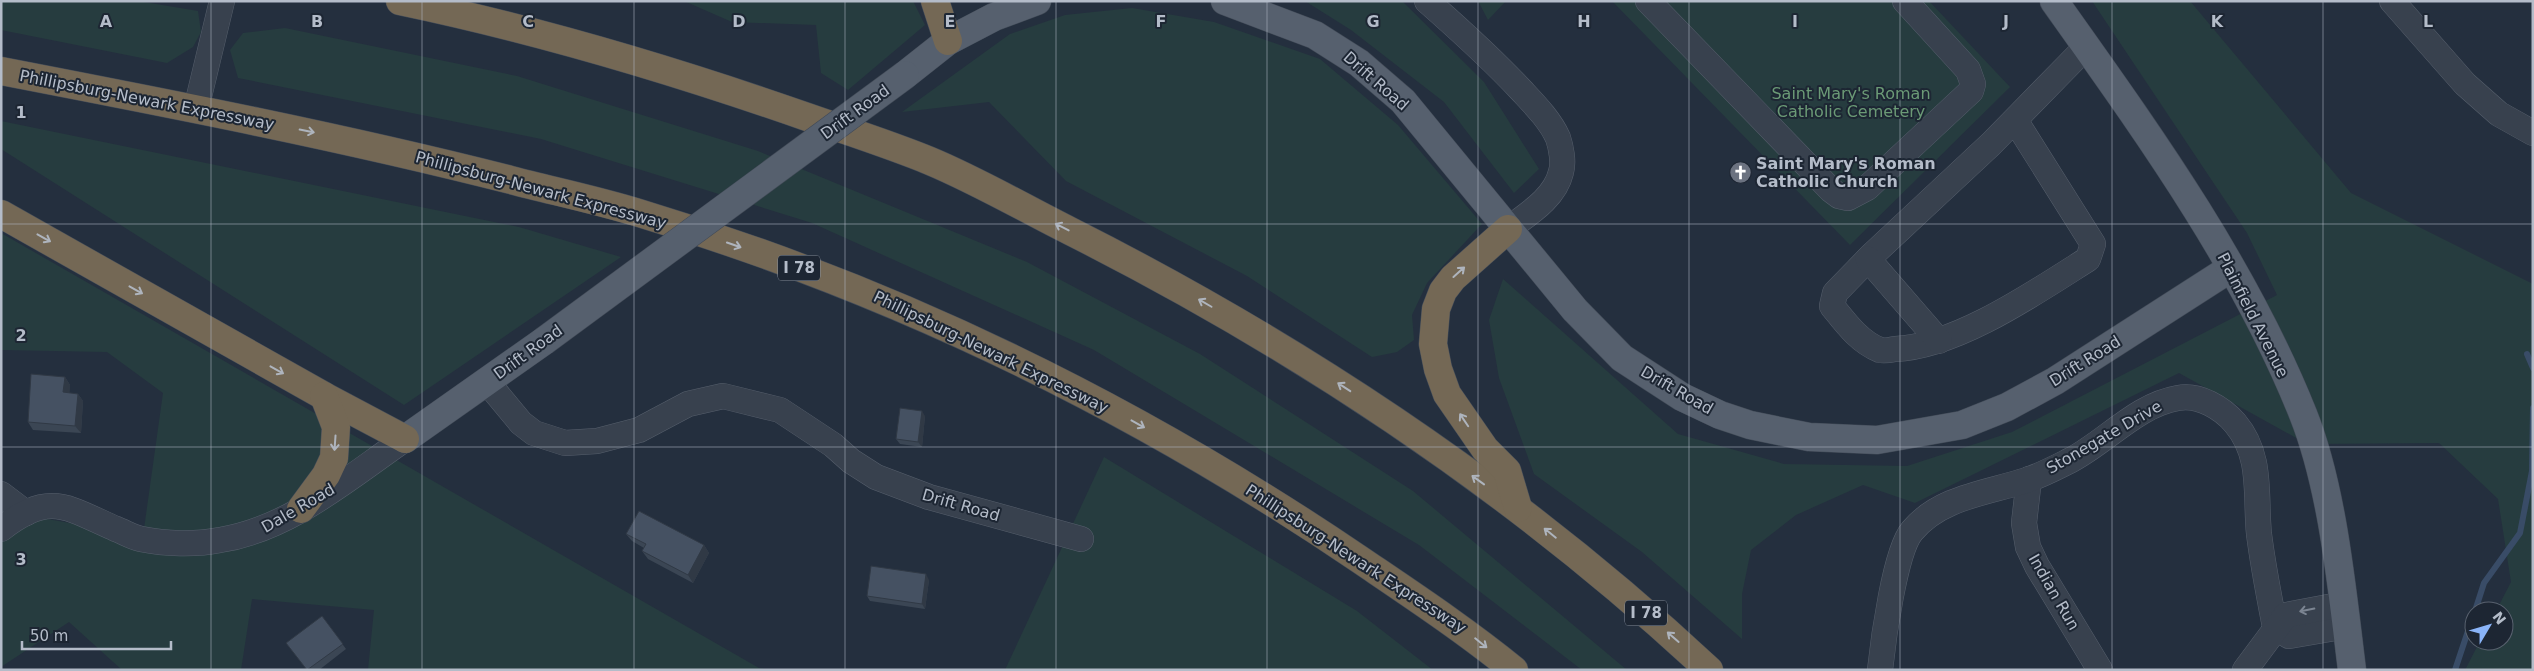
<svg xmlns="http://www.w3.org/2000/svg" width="2534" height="671" viewBox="0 0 2534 671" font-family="'DejaVu Sans',sans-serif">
  <rect width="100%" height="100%" fill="#242f3e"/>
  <g fill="#263c3f">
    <path d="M1 1H138L198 11 201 32 193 47 167 63 1 30Z"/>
    <path d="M684 1H913L925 25 848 90 821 73 816 25 732 22Z"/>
    <path d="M1305 1H1402L1484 82 1539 169 1514 193 1444 102 1351 30Z"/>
    <path d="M1478 1H1506L1488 20Z"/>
    <path d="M1612 1H1929L2010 87 1850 245Z"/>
    <path d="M2092 1H2190L2351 193 2533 284V670H2465L2480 641H2504V611H2496L2511 582 2498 499 2439 443 2307 444 2179 373 1915 503 1863 485 1796 515 1751 550 1742 594V639L1642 552 1534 474 1499 378 1489 320 1503 279 1678 434 1784 464 1907 466 2012 432 2277 295 2247 233Z"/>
    <path d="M1132 8 1214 22 1320 59 1398 125 1482 224 1427 283 1412 315 1414 340 1397 352 1372 357 1247 276 1066 181 989 102 902 112 1010 34 1065 15Z"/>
    <path d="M285 28 517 76 758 151 1027 262 1200 354 1413 491 1627 670H1582L1419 545 1094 350 812 223 541 139 238 78 230 50 243 33Z"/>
    <path d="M1 121 519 227 621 257 404 405 1 149Z"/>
    <path d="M1 233 759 668 772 670H368L374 610 252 599 241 670H122L69 622 1 667V543L36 517 143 536 163 393 107 352 1 350Z"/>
    <path d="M1104 457 1357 611 1433 670H1005Z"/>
  </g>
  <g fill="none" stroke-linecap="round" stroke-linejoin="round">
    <g stroke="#394c67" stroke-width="6">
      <path d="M2527 354 2533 368"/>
      <path d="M2475 611 2484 583 2520 533 2532 471 2533 408"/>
      <path d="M2455 670 2474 613"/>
    </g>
    <defs>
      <g id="minor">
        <path d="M1427 1C1460 30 1491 58 1521 90 1534 104 1550 120 1558 138 1561 147 1564 162 1561 172 1555 198 1528 214 1508 229"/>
        <path d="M1648 1 1831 190 1839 196 1848 198 1867 188 1971 91 1973 84 1968 70 1905 1"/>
        <path d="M2392 1 2465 84 2499 114 2533 133"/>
        <path d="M196 109 222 1"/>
        <path d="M2015 120 2093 244 2088 259C2036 292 1956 347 1895 349 1890 350 1884 351 1880 350 1859 342 1845 322 1832 306L1835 293 1871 256 1991 144 2086 47"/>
        <path d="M1868 259 1939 341"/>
        <path d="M487 382 521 423 534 433 565 443 597 441 639 430 688 404 723 396 780 410 833 445 851 461 876 477 929 497 1081 539"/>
        <path d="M2029 479 2024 523 2028 547 2037 566 2100 670"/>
        <path d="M1 494 26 513"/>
        <path d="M1 529C50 491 66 507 116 529 124 532 132 537 141 539 165 544 195 545 220 540 290 529 348 478 405 439"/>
        <path d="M1880 670C1883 641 1895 551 1912 531 1940 497 1987 493 2027 480 2042 475 2057 467 2071 460 2107 441 2137 405 2178 398 2199 394 2222 408 2235 423 2263 456 2255 495 2259 534 2263 566 2269 596 2275 627L2289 636 2347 626"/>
        <path d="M2245 670 2286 615 2344 604"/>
      </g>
      <g id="major">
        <path d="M1225 1 1315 35 1359 63 1403 101 1575 310 1622 358 1682 397 1720 415 1750 425 1809 437 1877 440 1962 425 2007 407 2055 381 2231 268"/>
        <path d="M2054 1C2147 132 2243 264 2303 414 2333 489 2342 590 2352 670"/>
        <path d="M905 75 948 41 994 17 1037 1"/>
        <path d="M405 439 544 341"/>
      </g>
      <g id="highway">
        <path d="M400 1C539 30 676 71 810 118 850 132 891 145 930 161 978 181 1024 208 1070 231 1302 348 1519 493 1709 670"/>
        <path d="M935 1 948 41"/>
        <path d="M1 71C172 104 342 137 511 180 553 191 597 200 639 213 895 290 1138 409 1359 559 1412 595 1465 630 1514 670"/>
        <path d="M1 214 324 396 405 439"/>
        <path d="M1508 229 1453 278 1443 291 1436 309 1433 344 1438 369 1447 394 1485 449 1507 471 1518 508"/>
        <path d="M301 509 326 475 334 458 336 427 324 396"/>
      </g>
    </defs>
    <use href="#minor" stroke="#565f6c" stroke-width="26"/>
    <use href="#major" stroke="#414a57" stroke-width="29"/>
    <use href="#highway" stroke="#434c59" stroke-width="29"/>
    <use href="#minor" stroke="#38414e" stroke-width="25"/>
    <use href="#major" stroke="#56606e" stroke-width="28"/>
    <use href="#highway" stroke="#746855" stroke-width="28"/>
    <defs>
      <path id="major-bridge" d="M544 341 905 75"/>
    </defs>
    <use href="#major-bridge" stroke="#414a57" stroke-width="29" stroke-linecap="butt"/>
    <use href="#major-bridge" stroke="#56606e" stroke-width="28"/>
  </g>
  <g fill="#3b4654">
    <path d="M65 377 70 385 69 393 78 394 83 401 81 433 33 430 28 422Z"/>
    <path d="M925 416 922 447 900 444 896 439Z"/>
    <path d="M626 534 704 545 709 553 693 583 648 559 642 551 644 548 632 541Z"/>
    <path d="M929 580 925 609 870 601 867 596Z"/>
    <path d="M322 616 346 649 319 670H306Z"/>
  </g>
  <g fill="#303945">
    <path d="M65 377 70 385 69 400 63 392Z"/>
    <path d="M78 394 83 401 81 433 75 426Z"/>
    <path d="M922 411 925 416 922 447 918 442Z"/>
    <path d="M704 545 709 553 693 583 688 575Z"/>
    <path d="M926 574 929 580 925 609 922 604Z"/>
  </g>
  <g fill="#455162" stroke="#303945">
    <path d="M31 374 65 377 63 392 78 394 75 426 28 422Z"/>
    <path d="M900 408 922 411 918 442 896 439Z"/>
    <path d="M639 511 704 545 688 575 642 551 646 544 626 534Z"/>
    <path d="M871 566 926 574 922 604 867 596Z"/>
    <path d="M322 616 343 644 307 670 286 643Z"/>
  </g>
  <defs><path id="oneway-shaft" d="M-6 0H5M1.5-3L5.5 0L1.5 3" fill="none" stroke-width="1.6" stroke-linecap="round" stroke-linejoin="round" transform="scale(1.25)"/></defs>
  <g stroke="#aeb4bd">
    <use href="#oneway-shaft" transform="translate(307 131) rotate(11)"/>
    <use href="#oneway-shaft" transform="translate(1062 227) rotate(-153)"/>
    <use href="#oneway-shaft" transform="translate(44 238) rotate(29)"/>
    <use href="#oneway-shaft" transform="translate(734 245) rotate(19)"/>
    <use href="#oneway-shaft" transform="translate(1459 272) rotate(-42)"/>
    <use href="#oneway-shaft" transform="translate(136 290) rotate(29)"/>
    <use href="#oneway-shaft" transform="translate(1205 303) rotate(-150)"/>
    <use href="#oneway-shaft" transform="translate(277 370) rotate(29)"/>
    <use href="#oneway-shaft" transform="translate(1344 387) rotate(-147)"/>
    <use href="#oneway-shaft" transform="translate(1464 420) rotate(-124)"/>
    <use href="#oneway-shaft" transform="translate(1138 424) rotate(29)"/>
    <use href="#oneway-shaft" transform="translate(335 443) rotate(94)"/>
    <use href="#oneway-shaft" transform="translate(1478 480) rotate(-144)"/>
    <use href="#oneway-shaft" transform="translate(1550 533) rotate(-141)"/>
    <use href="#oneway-shaft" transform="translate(1673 637) rotate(-139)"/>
    <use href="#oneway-shaft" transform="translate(1481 643) rotate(39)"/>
  </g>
  <use stroke="#7c8592" href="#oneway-shaft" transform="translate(2307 610) rotate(169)"/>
  <path fill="none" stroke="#b4bcc9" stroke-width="1" stroke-opacity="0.55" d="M211 1V670M422 1V670M634 1V670M845 1V670M1056 1V670M1267 1V670M1478 1V670M1689 1V670M1900 1V670M2112 1V670M2323 1V670M1 224H2533M1 447H2533"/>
  <defs>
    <symbol id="church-disc" viewBox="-11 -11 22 22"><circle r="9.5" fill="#6b7280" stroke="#1d2633"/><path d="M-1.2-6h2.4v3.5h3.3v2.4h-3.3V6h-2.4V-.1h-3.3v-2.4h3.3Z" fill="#fff"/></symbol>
  </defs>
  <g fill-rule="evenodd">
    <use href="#church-disc" x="1728" y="160" width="25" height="25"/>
  </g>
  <g text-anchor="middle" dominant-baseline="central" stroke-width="4" stroke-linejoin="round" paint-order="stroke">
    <g fill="#1d2633" stroke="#878f9c" stroke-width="1">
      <rect x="778" y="255.5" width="42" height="25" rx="4"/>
      <rect x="1625" y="600.5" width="42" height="25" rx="4"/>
    </g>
    <g font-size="15" font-weight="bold" fill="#b4bcc9">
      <text x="799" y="268">I 78</text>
      <text x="1646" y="613">I 78</text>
    </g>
    <g font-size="16" fill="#b4bcc9" stroke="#1d2633">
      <text transform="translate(1376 81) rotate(41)">Drift Road</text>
      <text transform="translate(147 100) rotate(11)">Phillipsburg-Newark Expressway</text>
      <text transform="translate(855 112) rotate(-36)">Drift Road</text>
      <text transform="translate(541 190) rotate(15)">Phillipsburg-Newark Expressway</text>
      <text transform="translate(2253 315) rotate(63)">Plainfield Avenue</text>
      <text transform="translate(528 352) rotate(-36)">Drift Road</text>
      <text transform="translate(991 352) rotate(26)">Phillipsburg-Newark Expressway</text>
      <text transform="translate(2085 361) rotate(-32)">Drift Road</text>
      <text transform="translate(1677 390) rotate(30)">Drift Road</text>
      <text transform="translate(2104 437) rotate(-30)">Stonegate Drive</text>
      <text transform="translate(961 505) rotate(16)">Drift Road</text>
      <text transform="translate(298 508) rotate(-30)">Dale Road</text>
      <text transform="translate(1356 559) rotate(33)">Phillipsburg-Newark Expressway</text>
      <text transform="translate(2054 592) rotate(60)">Indian Run</text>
    </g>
    <g font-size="16" fill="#6b9a76" stroke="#1d2633">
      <text x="1851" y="93">Saint Mary's Roman<tspan x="1851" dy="18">Catholic Cemetery</tspan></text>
    </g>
    <g font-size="16" font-weight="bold" fill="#b4bcc9" stroke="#1d2633" text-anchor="start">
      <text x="1756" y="163">Saint Mary's Roman<tspan x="1756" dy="18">Catholic Church</tspan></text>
    </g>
  </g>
  <g font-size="16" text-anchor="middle" font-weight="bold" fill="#b4bcc9" stroke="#1d2633" stroke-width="4" stroke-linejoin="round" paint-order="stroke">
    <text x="106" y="27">A</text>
    <text x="317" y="27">B</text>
    <text x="528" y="27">C</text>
    <text x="739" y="27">D</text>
    <text x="950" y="27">E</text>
    <text x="1161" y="27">F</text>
    <text x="1373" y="27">G</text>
    <text x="1584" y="27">H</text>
    <text x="1795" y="27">I</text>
    <text x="2006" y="27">J</text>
    <text x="2217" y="27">K</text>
    <text x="2428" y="27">L</text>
    <text x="21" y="118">1</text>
    <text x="21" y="341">2</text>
    <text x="21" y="565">3</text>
  </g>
  <rect width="2534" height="671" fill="none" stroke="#b4bcc9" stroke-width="5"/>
  <g transform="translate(2489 626) rotate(52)"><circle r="24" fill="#1d2633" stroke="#59626f"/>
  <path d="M0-4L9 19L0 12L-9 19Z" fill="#8ab4f8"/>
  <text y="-8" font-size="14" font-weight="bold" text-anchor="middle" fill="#b4bcc9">N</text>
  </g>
  <path d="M22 641v8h149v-8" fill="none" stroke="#b4bcc9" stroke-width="2.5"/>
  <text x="30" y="641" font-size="15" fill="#b4bcc9" stroke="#1d2633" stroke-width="4" paint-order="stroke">50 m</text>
</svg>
